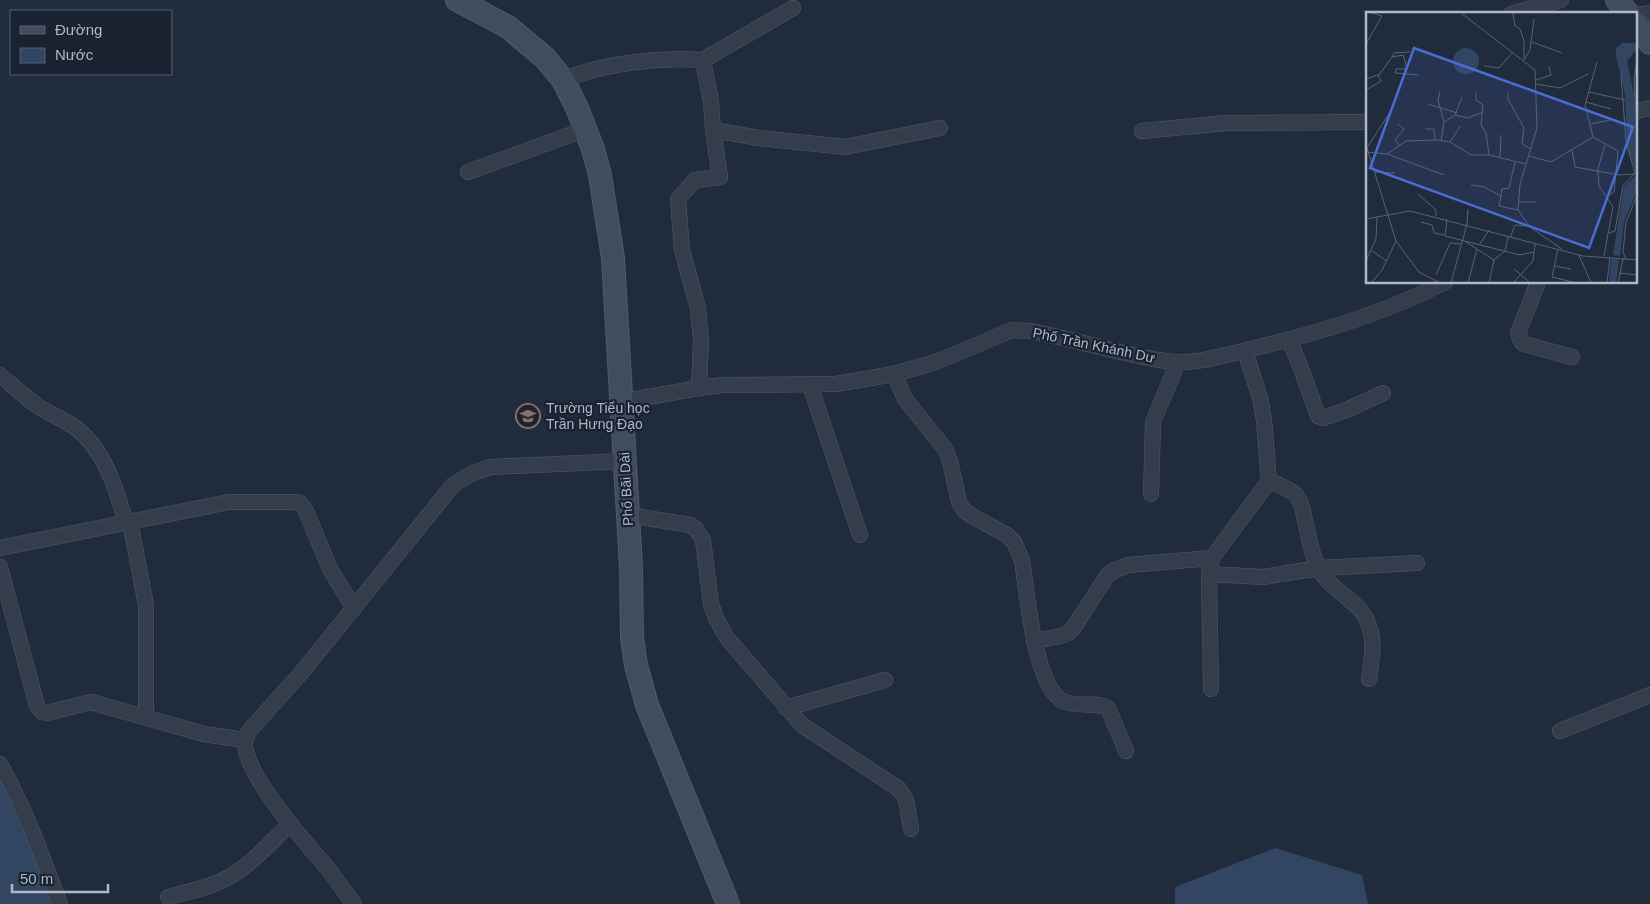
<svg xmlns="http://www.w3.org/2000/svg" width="1650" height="904" viewBox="0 0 1650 904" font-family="Helvetica,sans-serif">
  <rect width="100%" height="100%" fill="#202b3b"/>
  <g fill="#324664">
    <path d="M0 778 35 857 54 904H0Z"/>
    <path d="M1275 848 1362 875 1368 904H1175V887Z"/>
  </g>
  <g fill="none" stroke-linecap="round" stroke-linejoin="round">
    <defs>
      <g id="street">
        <path d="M1511 14 1561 0"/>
        <path d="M1636 15 1650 13"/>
        <path d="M703 60 793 8"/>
        <path d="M563 80C604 63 658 57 703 60L711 102 713 130 759 138 845 147 940 128"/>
        <path d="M1636 111 1650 108"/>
        <path d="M1142 131 1226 123 1368 122"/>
        <path d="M468 172 586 129"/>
        <path d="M1538 282 1518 333 1521 341 1524 344 1572 357"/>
        <path d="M1289 339 1302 371 1318 416 1323 418 1349 409 1383 393"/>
        <path d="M894 374 905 399 945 449 950 461 959 502 964 510 972 516 1007 535 1014 542 1022 560C1027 591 1034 686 1063 701 1077 708 1095 701 1108 708L1126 751"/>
        <path d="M0 375C13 386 26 398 39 407 55 417 72 422 85 436 108 460 117 492 126 523"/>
        <path d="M810 385 860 535"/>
        <path d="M699 388 701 341 698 308 682 250 678 199 695 180 720 177 713 130"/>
        <path d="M620 402 699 388 723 385 836 384 894 374 936 362 1012 330 1031 331C1060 337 1088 344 1116 351 1136 355 1156 361 1176 362 1198 363 1226 355 1247 350 1314 334 1384 314 1445 282"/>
        <path d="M1269 481C1278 485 1289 488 1296 495 1302 502 1303 511 1305 520 1310 541 1312 564 1328 581 1344 598 1363 604 1370 629 1375 644 1371 663 1369 679"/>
        <path d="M1151 494 1153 422 1178 362"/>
        <path d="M628 515 690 525 696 529 703 540 711 604 716 618 727 638 802 725 899 789 906 800 911 829"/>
        <path d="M130 522 146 605V717"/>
        <path d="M0 548 229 502H293L300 503 305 509 330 569 354 608"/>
        <path d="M0 567 37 706 42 712 47 713 91 702 204 734 245 740"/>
        <path d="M1209 574 1263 577 1319 568 1417 563"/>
        <path d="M1034 641 1061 636 1068 633 1074 627 1107 576 1113 571 1128 565 1212 558"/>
        <path d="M1211 689 1209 574 1212 558 1269 481 1264 420 1260 398 1245 351"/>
        <path d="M786 708 885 680"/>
        <path d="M1560 731 1650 695"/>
        <path d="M0 764C25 808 42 856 60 904"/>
        <path d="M168 897C187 892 209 888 227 878 251 865 270 843 289 825"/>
        <path d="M354 904C346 893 337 881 329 870 309 846 241 772 245 740 246 737 248 733 250 730L302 672 453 485 471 474 490 467 625 461"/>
      </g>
      <g id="secondary">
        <path d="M457 0 508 27 545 58 563 80 577 108 593 149 600 175 613 258 631 567 632 638 636 665 647 705 728 904"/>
        <path d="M1617 0 1628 14"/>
        <path d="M1636 24 1650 43"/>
      </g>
    </defs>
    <use href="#street" stroke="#515b69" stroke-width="16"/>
    <use href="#secondary" stroke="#515b69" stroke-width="24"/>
    <use href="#street" stroke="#343d4b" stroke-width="15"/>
    <use href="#secondary" stroke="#414c5e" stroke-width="22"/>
  </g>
  <defs>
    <symbol id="school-ring" viewBox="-11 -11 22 22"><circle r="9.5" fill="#192230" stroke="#8d6e63" stroke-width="1.5"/><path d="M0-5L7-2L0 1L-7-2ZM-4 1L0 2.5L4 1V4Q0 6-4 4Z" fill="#8d6e63"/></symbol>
  </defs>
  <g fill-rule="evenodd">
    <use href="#school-ring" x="514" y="402" width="28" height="28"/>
  </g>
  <g text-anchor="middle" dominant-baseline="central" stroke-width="4.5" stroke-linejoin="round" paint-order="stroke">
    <g font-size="14" fill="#aeb8c7" stroke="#192230">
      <text transform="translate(1094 345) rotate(12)">Phố Trần Khánh Dư</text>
      <text transform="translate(626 489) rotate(-93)">Phố Bãi Dài</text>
    </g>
    <g font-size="14" fill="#aeb8c7" stroke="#192230" text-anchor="start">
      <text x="546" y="408">Trường Tiểu học<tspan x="546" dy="16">Trần Hưng Đạo</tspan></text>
    </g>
  </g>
  <g transform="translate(1366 12)">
    <rect width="271" height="271" fill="#202b3b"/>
    <path d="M256 31H271V37L261 49 268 82 272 139 271 179 258 210 254 244 247 243 258 175 271 162 261 133 259 82 250 44V36ZM87 49a13 13 0 1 1 26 0a13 13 0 1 1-26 0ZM245 247 253 248 250 271H243Z" fill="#324664"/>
    <path fill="none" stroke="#596373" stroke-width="1" d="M95 1 169 58 171 116 154 172 152 198 164 215 196 237M147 1 149 14 154 17 158 29V48M166 30 196 41M0 32 16 4 6 1M27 41 44 40M272 42 268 67 272 134M26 45 37 43 40 52V57H30L29 61 52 63M158 48 164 38 168 7M118 54 133 56 146 41M0 67 14 62 28 42M170 68 185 63 183 54M170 72 194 76 222 62M0 78 15 69 12 63M74 79 72 88 78 110M223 80 259 88M110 81V88L117 93 115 113 120 121 123 143M142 81V87L158 116 156 132 165 137M220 90 245 97M62 92 91 101M89 103 102 106 117 100M32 112 38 117 29 128 33 133M225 112 244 108M59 117H68L69 128M227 125 252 139 248 180 241 184M75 129 78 110 89 103 96 85M84 130 94 114M0 133 30 229 53 260 74 271M1 136 24 100M206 138 209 155 253 163 269 162M0 140 21 142 40 129 71 128 84 130 105 143H123L160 152M21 142 78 163M163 144 185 150 227 125 219 93 231 50M134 145 135 123M9 160 29 161M231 160 239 133M232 160 233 174 247 195 238 244M105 173 118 175 135 184 133 194 152 198M52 182 70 198V204M135 184 136 177 143 176 149 150M152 190H170M0 207 44 199 217 244 272 248M81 207 79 224 154 243 168 240M55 210 66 213 68 221 78 223M243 221 249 219 257 174 269 161 260 130 255 63M144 226 149 213 162 214M100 230 128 248M114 232 123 218M192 237 186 265 206 270M6 239 21 249M213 243 225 271M260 247 257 240 260 210 272 181M0 249 10 227 11 205M188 254 205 257M148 257 163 270M253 261 272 263M70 263 84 231 95 232M5 271 16 258 30 229M85 271 101 212 102 197M102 271 111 237M123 271 128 248 139 239 142 225M147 271 167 249 169 232M241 271 244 245M252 271 257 247"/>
    <path fill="#486ed3" fill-opacity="0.15" stroke="#486ed3" stroke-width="2.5" d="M48 36 267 115 223 236 4 156Z"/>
    <rect width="271" height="271" fill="none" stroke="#aeb8c7" stroke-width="2.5"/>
  </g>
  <rect x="10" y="10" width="162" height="65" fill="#192230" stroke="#555e6c"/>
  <rect x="20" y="26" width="25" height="8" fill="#414c5e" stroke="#555e6c"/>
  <text x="55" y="35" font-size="15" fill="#aeb8c7">Đường</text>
  <rect x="20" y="48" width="25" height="15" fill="#324664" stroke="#555e6c"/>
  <text x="55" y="60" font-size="15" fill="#aeb8c7">Nước</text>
  <path d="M12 884v8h96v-8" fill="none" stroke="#aeb8c7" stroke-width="2.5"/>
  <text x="20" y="884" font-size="15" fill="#aeb8c7" stroke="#192230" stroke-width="4" paint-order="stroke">50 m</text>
</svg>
